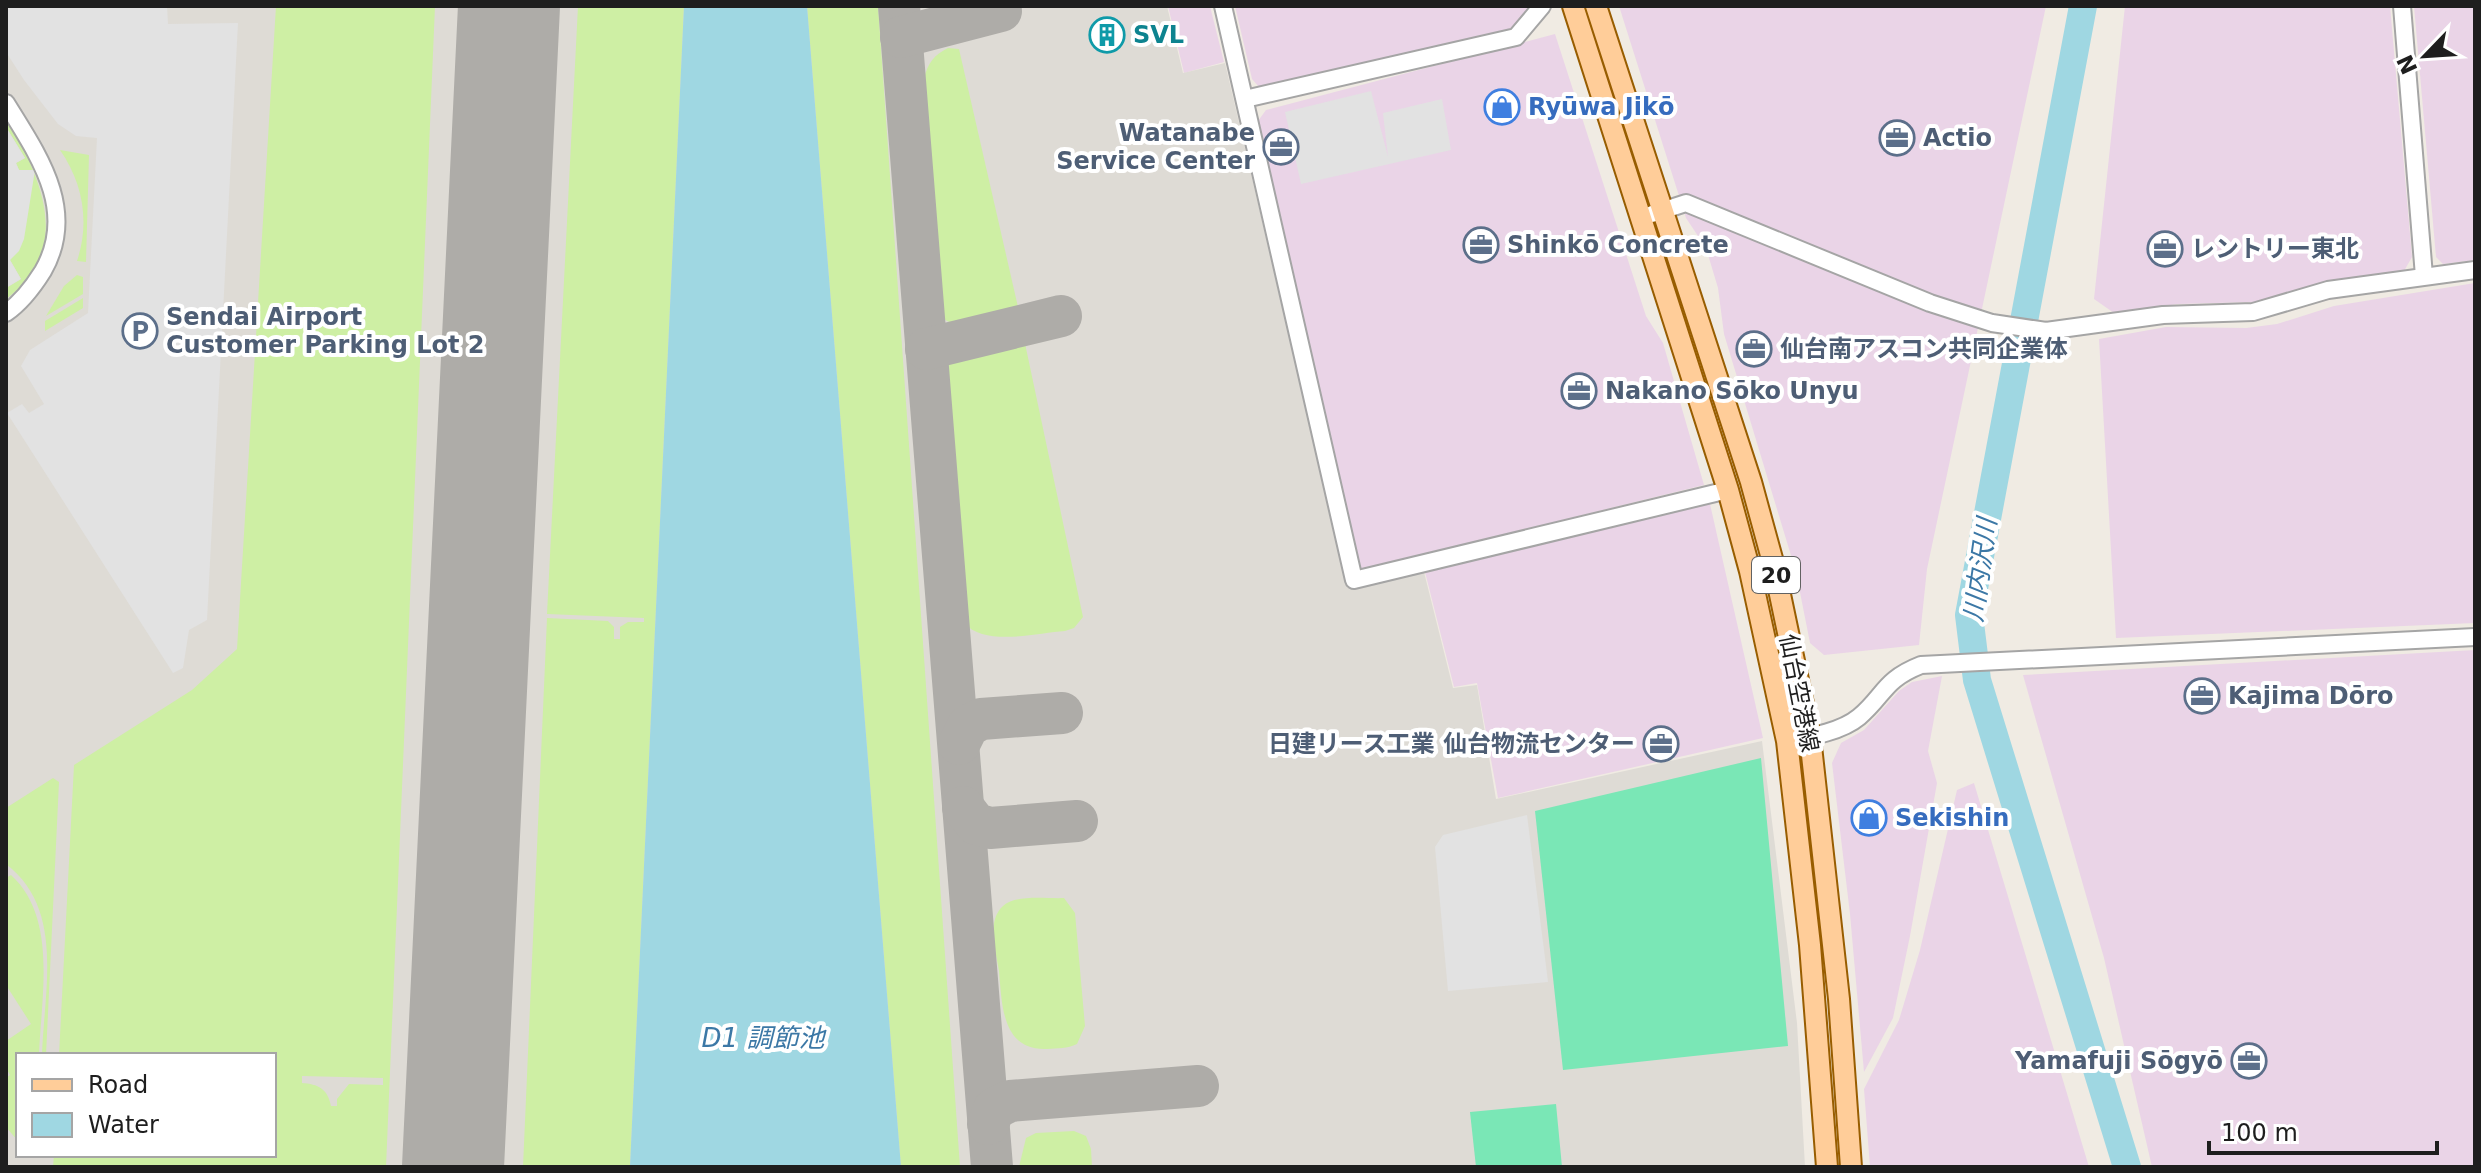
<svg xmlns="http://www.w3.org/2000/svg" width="2481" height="1173" viewBox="0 0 2481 1173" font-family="'DejaVu Sans','Noto Sans JP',sans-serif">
  <rect width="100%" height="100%" fill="#f0ebe3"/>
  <g fill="#ead4e7">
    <path d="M1168 6H1210L1224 62 1184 73Z"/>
    <path d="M1235 6H1531L1513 28 1259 87 1252 79Z"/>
    <path d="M1619 6H2046L1927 569 1919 645 1824 655 1810 643 1796 572 1724 334 1718 288 1706 248 1686 218Z"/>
    <path d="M2125 6H2390L2412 257 2404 271 2327 282 2254 302 2178 304 2114 313 2094 299Z"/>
    <path d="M2414 6H2475V260L2443 264 2436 257Z"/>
    <path d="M1555 34 1646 316 1663 343 1704 485 1361 570 1258 121 1266 110Z"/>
    <path d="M2475 283V623L2116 638 2099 339 2166 327 2246 328 2277 324 2334 306Z"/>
    <path d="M1710 504 1763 738 1498 798 1477 683 1454 687 1425 572Z"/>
    <path d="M2475 650V1167H2152L2104 958 2023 675Z"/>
    <path d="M1942 676 1928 751 1937 783 1910 936 1893 1018 1864 1072 1850 914 1832 763 1841 743 1864 730 1899 691 1912 682Z"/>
    <path d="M1974 783 2089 1167H1870L1864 1089 1899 1020 1920 950 1957 790Z"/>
  </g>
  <path fill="#dedbd5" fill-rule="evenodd" d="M6 6H1167L1183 73 1225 63 1348 587 1424 572 1453 688 1477 685 1496 799 1762 741 1797 1023 1805 1167H6ZM18 1055H274V1155H18Z"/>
  <g fill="#ceefa4" fill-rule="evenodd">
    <path d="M276 6H435L386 1167H53L54 1155H274V1055H59L74 765 192 690 237 649ZM302 1076 383 1078V1085L349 1084 337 1099V1106H331C328 1089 318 1084 302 1083Z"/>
    <path d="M578 6H684L630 1167H523L547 618 608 621 614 627V639H620V627L628 622H644V618L547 614Z"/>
    <path d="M807 6H878L960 1167H901Z"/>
    <path d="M948 48 959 49 1018 307C1002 321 958 334 942 317L924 78C928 63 934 55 948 48Z"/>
    <path d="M6 116C39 175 76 248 6 299V288L21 279 10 260 35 170H19L16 163 25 158 6 127Z"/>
    <path d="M60 150 89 155 86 262 77 261C90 222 83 183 60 150Z"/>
    <path d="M77 275 83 277V294L46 316 64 286Z"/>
    <path d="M83 298V308L45 331V321Z"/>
    <path d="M1023 334 1083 617 1074 628 1065 631C1036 633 985 647 964 623L944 365 948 355 956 349Z"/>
    <path d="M53 778 59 782 46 1055H42C44 990 65 909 6 864V808Z"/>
    <path d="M11 875C58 918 41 997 39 1055H18V1141L6 1127V1078L10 1075 6 1068V1041L31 1024 6 985V878Z"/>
    <path d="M1064 898 1075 913 1085 1026 1077 1044C1067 1049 1058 1048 1047 1049 1002 1051 1002 1005 999 971 996 952 986 921 1003 906 1016 894 1047 899 1064 898Z"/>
    <path d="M1074 1131 1086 1136 1091 1149 1092 1167H1019L1026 1138 1036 1133Z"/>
  </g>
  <g fill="#7ae7b6">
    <path d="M1761 758 1788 1046 1563 1070 1535 811Z"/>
    <path d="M1556 1104 1562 1167H1476L1470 1112Z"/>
  </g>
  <g fill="#e2e2e2">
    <path d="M6 6H167L168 24 238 23 207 620 189 630 183 668 173 673 7 413 22 404 29 413 44 404 21 366 30 350 88 313 97 138 76 136 58 124 24 80 6 52Z"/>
    <path d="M1371 91 1388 157 1383 113 1442 99 1451 150 1301 184 1285 112Z"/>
    <path d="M6 127 25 158 16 163 19 170H35L24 239 19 251 10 260 21 279 6 288Z"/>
    <path d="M1527 815 1548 982 1448 991 1435 847 1443 835Z"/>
  </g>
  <path fill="#9fd7e2" d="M684 6H807L901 1167H630Z"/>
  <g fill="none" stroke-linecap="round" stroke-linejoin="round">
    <path stroke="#9fd7e2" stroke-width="28" d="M2083 6 1969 615 1977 680 2127 1167"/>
    <g stroke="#aeaca8" stroke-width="42">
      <path d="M899 6 992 1167"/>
      <path d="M901 37 1001 11"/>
      <path d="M926 349 1061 316"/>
      <path d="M959 744 968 726 981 719 1062 713"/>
      <path d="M963 807 976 824 990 828 1077 821"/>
      <path d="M988 1124 994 1109 1010 1101 1198 1086"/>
    </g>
    <path stroke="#aeaca8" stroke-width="102" d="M453 1167 509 6"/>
    <defs>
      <g id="minor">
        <path d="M1223 6 1354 580 1728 490"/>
        <path d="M2402 6 2424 276"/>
        <path d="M1245 99 1516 37 1542 6"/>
        <path d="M6 103C38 155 78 210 43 271 33 287 22 302 6 313"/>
        <path d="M1652 214 1686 203 1930 303 1992 323 2046 331 2163 315 2253 312 2328 290 2475 270"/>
        <path d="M1787 741C1809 737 1841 732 1859 717 1885 695 1883 680 1921 665L2475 637"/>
      </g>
      <g id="major">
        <path d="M1573 6 1728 490 1750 571 1787 741 1810 945 1827 1167"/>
        <path d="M1596 6 1751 482 1774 566 1810 737 1839 999 1851 1167"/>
      </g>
    </defs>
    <use href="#minor" stroke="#a5a5a5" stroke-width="20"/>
    <use href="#major" stroke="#985d00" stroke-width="24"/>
    <use href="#minor" stroke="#fff" stroke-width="16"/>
    <use href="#major" stroke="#ffcd99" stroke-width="20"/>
  </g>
  <defs>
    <symbol id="building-ring" viewBox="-11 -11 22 22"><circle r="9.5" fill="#fff" stroke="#0f9aa8" stroke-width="1.5"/><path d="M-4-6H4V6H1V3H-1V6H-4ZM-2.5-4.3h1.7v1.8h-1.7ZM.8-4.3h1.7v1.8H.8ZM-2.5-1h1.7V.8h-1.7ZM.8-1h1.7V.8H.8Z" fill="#0f9aa8"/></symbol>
    <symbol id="shop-ring" viewBox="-11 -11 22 22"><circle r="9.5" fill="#fff" stroke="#3f7fe0" stroke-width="1.5"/><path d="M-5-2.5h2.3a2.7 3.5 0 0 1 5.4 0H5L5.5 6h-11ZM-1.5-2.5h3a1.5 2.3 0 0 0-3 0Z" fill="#3f7fe0"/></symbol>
    <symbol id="office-ring" viewBox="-11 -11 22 22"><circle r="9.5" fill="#fff" stroke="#5c6f8a" stroke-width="1.5"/><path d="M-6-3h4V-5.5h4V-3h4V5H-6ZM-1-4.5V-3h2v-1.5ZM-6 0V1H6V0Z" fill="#5c6f8a"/></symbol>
    <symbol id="parking-ring" viewBox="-11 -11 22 22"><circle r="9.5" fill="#fff" stroke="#5c6f8a" stroke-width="1.5"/><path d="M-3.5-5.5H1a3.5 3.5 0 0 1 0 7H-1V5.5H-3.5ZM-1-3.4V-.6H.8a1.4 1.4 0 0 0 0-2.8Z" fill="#5c6f8a"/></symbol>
  </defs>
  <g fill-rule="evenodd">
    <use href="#building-ring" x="1087" y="15" width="40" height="40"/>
    <use href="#shop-ring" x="1482" y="87" width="40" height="40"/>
    <use href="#office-ring" x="1877" y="118" width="40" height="40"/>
    <use href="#office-ring" x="1261" y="127" width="40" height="40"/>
    <use href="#office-ring" x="1461" y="225" width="40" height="40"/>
    <use href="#office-ring" x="2145" y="229" width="40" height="40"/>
    <use href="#parking-ring" x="120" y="311" width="40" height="40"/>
    <use href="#office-ring" x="1734" y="329" width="40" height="40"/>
    <use href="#office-ring" x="1559" y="371" width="40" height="40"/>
    <use href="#office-ring" x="2182" y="676" width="40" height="40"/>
    <use href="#office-ring" x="1641" y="724" width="40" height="40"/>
    <use href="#shop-ring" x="1849" y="798" width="40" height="40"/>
    <use href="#office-ring" x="2229" y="1041" width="40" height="40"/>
  </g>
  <g text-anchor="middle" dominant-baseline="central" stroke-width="8" stroke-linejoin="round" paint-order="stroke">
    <rect fill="#fff" stroke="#626262" stroke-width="2" x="1752" y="557" width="48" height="36" rx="6"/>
    <g font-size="22" font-weight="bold" fill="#1e1e1e">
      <text x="1776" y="575">20</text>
    </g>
    <g font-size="24" font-weight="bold" fill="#0d838f" stroke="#fff" text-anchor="start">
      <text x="1133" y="35">SVL</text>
    </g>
    <g font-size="24" font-weight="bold" fill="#366cbe" stroke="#fff" text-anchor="start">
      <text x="1528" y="107">Ryūwa Jikō</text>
      <text x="1895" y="818">Sekishin</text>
    </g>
    <g font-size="24" font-weight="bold" fill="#4e5e75" stroke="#fff" text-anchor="start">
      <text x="1255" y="133" text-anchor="end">Watanabe<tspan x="1255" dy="28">Service Center</tspan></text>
      <text x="1923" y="138">Actio</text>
      <text x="1507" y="245">Shinkō Concrete</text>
      <text x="2191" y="249">レントリー東北</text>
      <text x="166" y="317">Sendai Airport<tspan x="166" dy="28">Customer Parking Lot 2</tspan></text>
      <text x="1780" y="349">仙台南アスコン共同企業体</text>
      <text x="1605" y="391">Nakano Sōko Unyu</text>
      <text x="2228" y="696">Kajima Dōro</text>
      <text x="1635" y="744" text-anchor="end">日建リース工業 仙台物流センター</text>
      <text x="2223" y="1061" text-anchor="end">Yamafuji Sōgyō</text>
    </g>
    <g font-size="24" fill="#1e1e1e" stroke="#fff">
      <text transform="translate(1799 693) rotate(79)">仙台空港線</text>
    </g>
    <g font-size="26" font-style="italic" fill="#3c78a6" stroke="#fff">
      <text transform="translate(1980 570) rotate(-82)">川内沢川</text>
      <text x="763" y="1038">D1 調節池</text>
    </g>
  </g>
  <rect width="2481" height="1173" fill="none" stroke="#1e1e1e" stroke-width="16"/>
  <rect x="16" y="1053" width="260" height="104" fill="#ffffff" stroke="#a5a5a5" stroke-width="2"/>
  <rect x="32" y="1079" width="40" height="12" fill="#ffcd99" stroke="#a5a5a5" stroke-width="2"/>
  <text x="88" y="1093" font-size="24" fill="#1e1e1e">Road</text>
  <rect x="32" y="1113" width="40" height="24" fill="#9fd7e2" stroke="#a5a5a5" stroke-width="2"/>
  <text x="88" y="1133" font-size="24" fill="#1e1e1e">Water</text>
  <g transform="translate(2425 56) rotate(245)" stroke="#ffffff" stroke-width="6" paint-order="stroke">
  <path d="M0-6L14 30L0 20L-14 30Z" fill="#1e1e1e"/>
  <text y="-12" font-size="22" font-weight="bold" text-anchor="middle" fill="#1e1e1e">N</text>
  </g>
  <path d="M2209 1141v12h228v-12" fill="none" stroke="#1e1e1e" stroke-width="4"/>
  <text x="2221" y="1141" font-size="24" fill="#1e1e1e" stroke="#ffffff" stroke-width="6" paint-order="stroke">100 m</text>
</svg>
